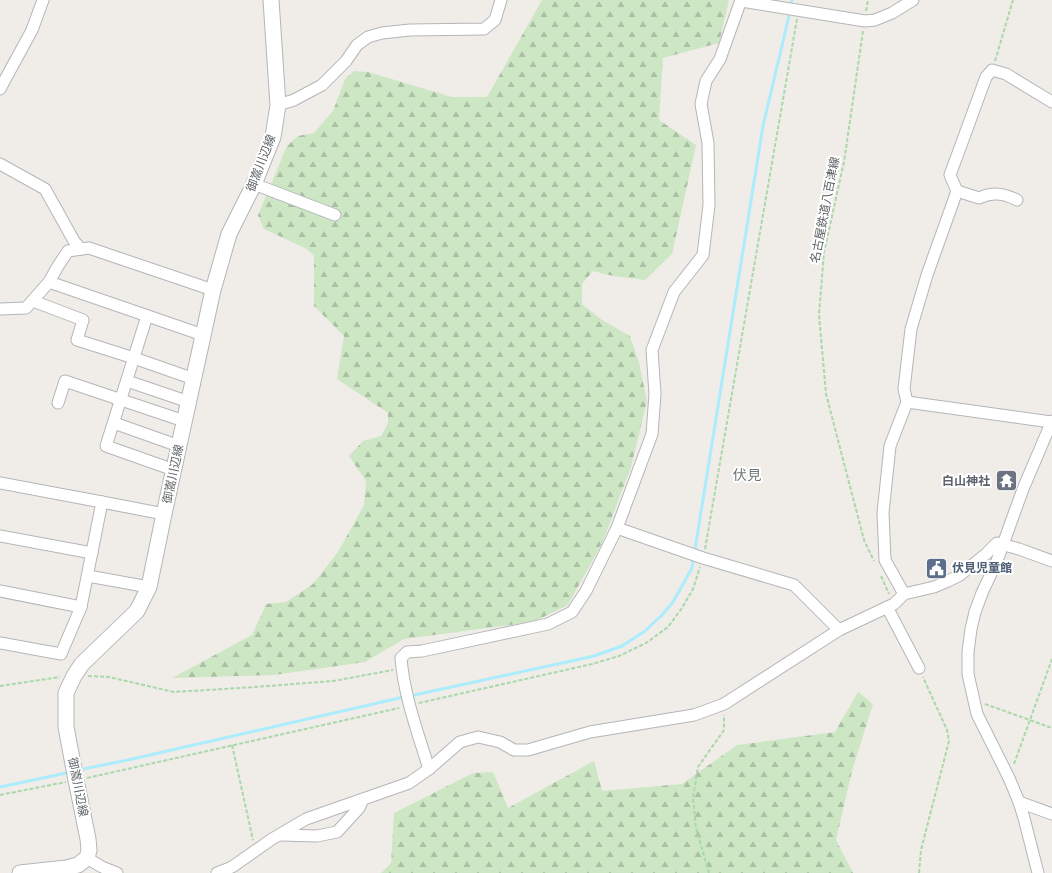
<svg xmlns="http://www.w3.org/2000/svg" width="1052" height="873" viewBox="0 0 1052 873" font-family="'Varela Round','Noto Sans JP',sans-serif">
  <defs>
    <pattern id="forest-firs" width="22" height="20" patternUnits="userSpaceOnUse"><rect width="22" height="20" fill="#cde7c5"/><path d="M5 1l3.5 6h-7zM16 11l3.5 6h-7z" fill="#aabfa4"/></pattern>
  </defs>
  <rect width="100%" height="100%" fill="#f0ece8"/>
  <g fill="url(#forest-firs)">
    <path d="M542 0H729L719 43 663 58 659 120 696 145 672 254 645 280 613 276 593 271 582 284V304L602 320 630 336 639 363 647 401 631 467 603 541 568 605 533 622 404 639 365 662 274 675 172 678 252 635 266 604 286 602 313 584 338 552 364 505 366 481 349 456 363 441 381 436 388 423V413L337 379 344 336 314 306V256L307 249 264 229 258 215 287 146 298 136 314 133 333 111 345 79 354 71 368 72 452 97H487Z"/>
    <path d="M858 692 873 704 852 771 836 840 853 873H381L391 863 394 813 473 773 493 772 508 808 594 761 602 791 682 784 737 745 835 732Z"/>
  </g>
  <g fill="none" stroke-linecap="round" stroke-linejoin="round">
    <g stroke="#abecfd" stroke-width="3">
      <path d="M791 3 792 0"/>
      <path d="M410 696 594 656 622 646 645 631 662 615 673 602 692 568 763 126 789 16"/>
      <path d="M78 770 128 760 404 697"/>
      <path d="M0 787 71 772"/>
    </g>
    <defs>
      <g id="street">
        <path d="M741 1 865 21 875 20 892 13 913 0"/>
        <path d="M0 89 32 30 43 0"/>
        <path d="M278 105 294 100 322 85 346 61 357 45 368 37 382 33 410 30 484 29 495 20 501 0"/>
        <path d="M0 164 45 189 74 241 81 249"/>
        <path d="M254 184 335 215"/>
        <path d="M957 191 979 198C993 192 1003 193 1017 200"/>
        <path d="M49 282 203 335"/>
        <path d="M33 301 83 320 77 340 134 358 194 379"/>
        <path d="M0 309 26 308 49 282 58 266 68 251 89 248 213 290"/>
        <path d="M147 316 106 446 174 470"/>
        <path d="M127 381 189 402"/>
        <path d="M907 402 1051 422"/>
        <path d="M58 403 65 381 184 421"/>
        <path d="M114 423 179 446"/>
        <path d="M0 483 102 502 164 514"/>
        <path d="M617 528 703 558 794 585 839 630"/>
        <path d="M0 536 92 553"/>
        <path d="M88 576 149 587"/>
        <path d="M0 591 81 607"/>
        <path d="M904 594 885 560 883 513 890 446 907 402 904 389 911 329 927 275 957 191 950 175 986 77 992 70 1006 74 1052 102"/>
        <path d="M887 607 919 668"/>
        <path d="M0 643 61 654 81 607 102 502"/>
        <path d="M429 769C418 733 404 696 401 658L407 652 422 651 548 624 572 612 586 591 617 528 652 434 655 394 652 350 674 292 703 255 709 205 708 143 701 104 706 81 720 59 741 0"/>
        <path d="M1019 802 1052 814"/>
        <path d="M281 835 317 836 337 832 359 808 363 799"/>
        <path d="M87 858 102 867 117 873"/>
        <path d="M217 873 232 867 272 839 306 819 409 783 429 769 460 742 478 737 500 742 514 750H528L590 732 694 715 724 704 839 630 894 604 904 594 934 587 948 581 960 575 986 554 997 543 1019 549 1052 561"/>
        <path d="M1038 873 1024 818 1019 802 1009 778 977 714 968 674V652L971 629 975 612 982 593 997 561 1023 489 1052 421"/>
      </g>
      <path id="secondary" d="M20 873 66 868 78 865 87 858 89 850 88 839 76 780 66 727V693L74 676 82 664 137 611 149 587 164 514 213 290 229 234 254 184 273 137 278 105 271 0"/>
    </defs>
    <use href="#street" stroke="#b3b6b9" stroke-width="13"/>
    <use href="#secondary" stroke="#b2b6b9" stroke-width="17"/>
    <g stroke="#a9d8aa" stroke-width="2" stroke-dasharray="4 2" stroke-linecap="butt">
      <path d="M866 11 868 0"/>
      <path d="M863 31 844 162 824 252 819 315 826 394 864 540 874 561"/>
      <path d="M995 61 1013 0"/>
      <path d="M705 549 797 19"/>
      <path d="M881 576 889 594"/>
      <path d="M88 676 109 677 174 692 255 687 333 681 393 670"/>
      <path d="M0 686 60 677"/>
      <path d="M419 703 592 664 619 656 646 643 668 627 682 608 693 589 700 567"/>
      <path d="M985 704 1052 728"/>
      <path d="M232 745 253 840"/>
      <path d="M1014 764 1052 659"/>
      <path d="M87 778 399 708"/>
      <path d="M0 795 66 782"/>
      <path d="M709 873 696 828 693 798 698 767 724 730V715"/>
      <path d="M919 873 921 850 949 741 947 730 923 677"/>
    </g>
    <use href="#street" stroke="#fff" stroke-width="11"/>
    <use href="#secondary" stroke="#fff" stroke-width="15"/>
  </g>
  <defs>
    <symbol id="temple-square" viewBox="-11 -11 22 22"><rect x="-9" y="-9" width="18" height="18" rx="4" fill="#6b7280" stroke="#fff"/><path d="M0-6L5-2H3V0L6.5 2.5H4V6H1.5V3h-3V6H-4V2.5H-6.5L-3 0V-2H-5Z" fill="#fff"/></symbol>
    <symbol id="civic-square" viewBox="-11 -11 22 22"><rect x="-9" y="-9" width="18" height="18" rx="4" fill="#5c6f8a" stroke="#fff"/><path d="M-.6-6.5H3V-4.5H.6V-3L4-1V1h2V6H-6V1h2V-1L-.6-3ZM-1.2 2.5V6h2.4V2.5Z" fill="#fff"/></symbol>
  </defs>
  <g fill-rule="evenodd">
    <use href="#temple-square" x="994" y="468" width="25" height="25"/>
    <use href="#civic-square" x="924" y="556" width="25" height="25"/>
  </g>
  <g text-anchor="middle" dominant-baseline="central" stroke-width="4" stroke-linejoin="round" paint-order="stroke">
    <g font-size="12" fill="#5f6467" stroke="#fff">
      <text transform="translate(261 163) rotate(-69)">御嵩川辺線</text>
      <text transform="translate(825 210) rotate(-79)">名古屋鉄道八百津線</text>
      <text transform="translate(173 474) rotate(-78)">御嵩川辺線</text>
      <text transform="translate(78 787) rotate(79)">御嵩川辺線</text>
    </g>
    <g font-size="12" font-weight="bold" fill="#5b616d" stroke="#fff" text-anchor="end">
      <text x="990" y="481">白山神社</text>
    </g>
    <g font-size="12" font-weight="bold" fill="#4e5e75" stroke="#fff" text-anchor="start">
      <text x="952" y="568">伏見児童館</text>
    </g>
    <g font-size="14" fill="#707779" stroke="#fff">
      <text x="747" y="475">伏見</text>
    </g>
  </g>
</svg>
